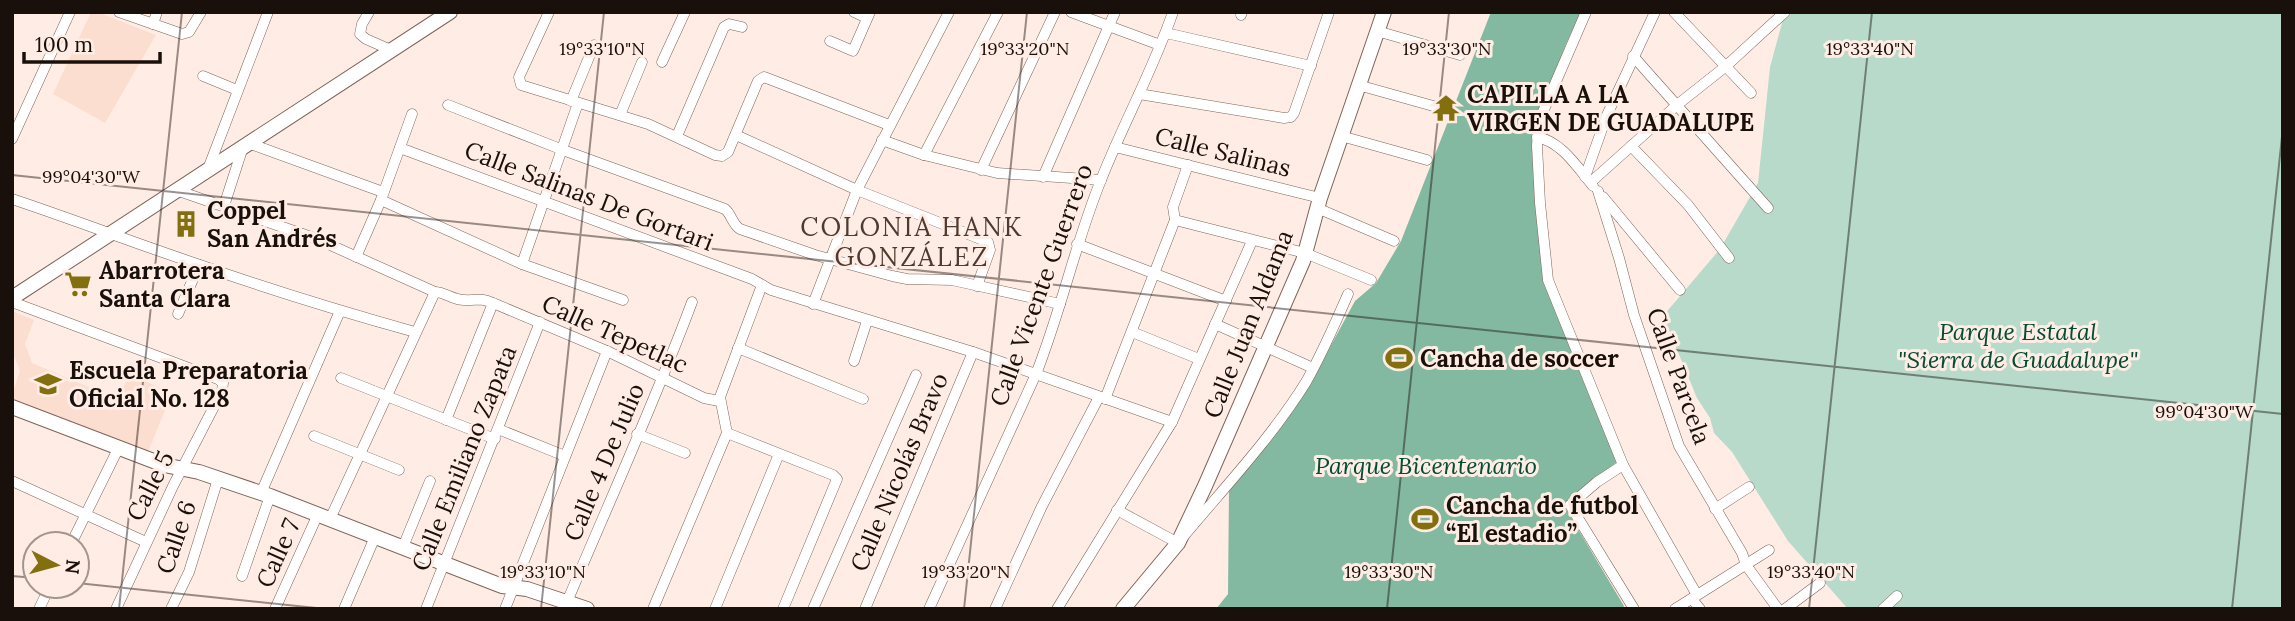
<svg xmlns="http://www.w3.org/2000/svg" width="2295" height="621" viewBox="0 0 2295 621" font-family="Lora,serif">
  <rect width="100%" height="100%" fill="#ffede5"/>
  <g fill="#fcded0">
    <path d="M91 12H97L156 35 105 123 53 94Z"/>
    <path d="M12 311 34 320 25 344 32 363 117 399 130 375 172 393 148 452 12 402V395L20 371 12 351Z"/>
  </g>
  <path fill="#b7daca" d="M1785 12H2283V609H1848L1788 541 1732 452 1714 433 1710 418 1697 398 1663 316 1720 249 1758 183 1770 67Z"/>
  <path fill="#84b9a1" d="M1491 12H1581L1566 44 1534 126 1532 145 1534 181 1543 279 1617 462 1563 504 1624 606 1623 609H1216L1228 594 1229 489 1312 380 1355 301 1376 283 1401 241Z"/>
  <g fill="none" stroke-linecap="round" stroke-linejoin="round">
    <defs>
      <g id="street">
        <path d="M119 12 182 34 189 32 201 12"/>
        <path d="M369 12 362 24 360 34 366 39 391 50"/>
        <path d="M549 12 519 77 521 85 648 124 715 155 722 156 728 152 758 81 764 77 889 125"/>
        <path d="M854 12 867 18"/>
        <path d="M1071 12 1160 45"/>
        <path d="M1586 12 1542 114 1538 129 1537 146 1540 203 1548 280 1623 465 1697 595"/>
        <path d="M1674 12 1751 93"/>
        <path d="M1241 15 1242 12"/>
        <path d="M153 24 157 12"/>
        <path d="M1377 31 1460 55"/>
        <path d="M1166 33 1311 66"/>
        <path d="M830 41 853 51 870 12"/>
        <path d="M1633 56 1768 208"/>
        <path d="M662 62 685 12"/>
        <path d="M203 76 237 90"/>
        <path d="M1358 85 1444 109"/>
        <path d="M1139 94 1284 118 1291 117 1294 113 1329 12"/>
        <path d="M571 101 594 45"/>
        <path d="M448 105 563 150 725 209C732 215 732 224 740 229L815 255 892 276 907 279 952 280 1060 304"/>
        <path d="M620 115 642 62"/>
        <path d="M736 135 857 190 988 242 990 250 977 286"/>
        <path d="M677 136 724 27 729 24 742 27"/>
        <path d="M1341 136 1427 160"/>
        <path d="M1537 137C1562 142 1577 167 1593 186"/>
        <path d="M12 139 70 12"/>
        <path d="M882 140 924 155 997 173 1101 180"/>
        <path d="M248 143 383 192"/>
        <path d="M1631 146 1688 205 1729 258"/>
        <path d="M1115 147 1320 198"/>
        <path d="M400 148 752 279 771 290 973 352 1172 422"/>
        <path d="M924 155 998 12"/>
        <path d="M208 169 268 12"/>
        <path d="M981 170 1055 12"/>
        <path d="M1043 177 1115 12"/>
        <path d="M1585 177 1607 115 1655 12"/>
        <path d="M1591 182 1677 105 1725 67 1785 12"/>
        <path d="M176 190 317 239 435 292C445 292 453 300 464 300 477 301 479 297 493 303L607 351 704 398 719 401"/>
        <path d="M1598 191 1619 258 1634 315 1679 446 1742 553 1746 565 1778 609"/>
        <path d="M1603 197 1680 290"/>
        <path d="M12 199C75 220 137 244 200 265 271 290 343 312 415 332"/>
        <path d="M381 200 522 264 623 300"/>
        <path d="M224 206 243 147"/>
        <path d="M1317 208 1394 241"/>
        <path d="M1175 220 1305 253 1371 280"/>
        <path d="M1077 244 1226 301"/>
        <path d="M356 257 381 200 412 114"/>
        <path d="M522 264 578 103"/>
        <path d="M12 302 218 379 223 383 222 391 173 486 116 609"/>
        <path d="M813 304 857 190 949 12"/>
        <path d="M178 314 199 265"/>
        <path d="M1215 324 1313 368"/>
        <path d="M1132 332 1199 359"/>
        <path d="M738 348 863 399"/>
        <path d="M854 361 867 321"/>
        <path d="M341 378 495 439"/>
        <path d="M1105 399 1175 220 1173 207 1188 165"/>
        <path d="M446 420 493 303"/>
        <path d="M498 429 565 456"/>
        <path d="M727 433 833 475 837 479 783 609"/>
        <path d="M637 434 685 453"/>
        <path d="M314 436 399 470"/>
        <path d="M1623 465 1597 482 1570 505 1634 609"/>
        <path d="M12 481 146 542"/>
        <path d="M261 493 340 311"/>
        <path d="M1715 509 1749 487"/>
        <path d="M1117 510 1178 543C1221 491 1270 440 1306 382 1322 354 1335 324 1348 294"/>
        <path d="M330 519 435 292"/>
        <path d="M71 544 119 447"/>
        <path d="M403 547 430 481"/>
        <path d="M242 576 270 496"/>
        <path d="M1692 599 1700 609"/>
        <path d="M567 602C609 502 654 404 692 302"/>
        <path d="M39 609 50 586"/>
        <path d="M171 609 189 572 218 479"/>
        <path d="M275 609 318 514"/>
        <path d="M344 609 375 537"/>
        <path d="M426 609 540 322"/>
        <path d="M505 609 607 351"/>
        <path d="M653 609 727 433 720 397 762 285"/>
        <path d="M715 609 779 454"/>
        <path d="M813 609 916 375"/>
        <path d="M865 609 973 352"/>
        <path d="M929 609 1036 374C1061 311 1075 244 1101 180 1123 124 1153 70 1173 12"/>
        <path d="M995 609 1042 506 1099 397"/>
        <path d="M1057 609 1172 422 1252 241"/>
        <path d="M1675 609 1769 550"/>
        <path d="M1785 609 1820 583"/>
        <path d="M1883 609 1897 596"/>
      </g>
      <g id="secondary">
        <path d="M12 298 450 12"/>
        <path d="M12 407 164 465 199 472 270 496 502 586 527 589 587 609"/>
        <path d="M1123 609 1178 543 1205 486 1303 261 1320 198 1384 12"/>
      </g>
    </defs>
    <use href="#street" stroke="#7d6458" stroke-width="11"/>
    <use href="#secondary" stroke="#7d6458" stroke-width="16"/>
    <use href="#street" stroke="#fff" stroke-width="10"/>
    <use href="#secondary" stroke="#fff" stroke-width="14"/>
  </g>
  <path fill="none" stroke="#1a100b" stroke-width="2" stroke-opacity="0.45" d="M2274 12 2283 13M12 175 2283 414M12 576 35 578M77 583 326 609M119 609 182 12M541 609 604 12M964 609 1027 12M1387 609 1449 12M1809 609 1872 12M2232 609 2283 127"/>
  <defs>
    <symbol id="temple-bare" viewBox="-9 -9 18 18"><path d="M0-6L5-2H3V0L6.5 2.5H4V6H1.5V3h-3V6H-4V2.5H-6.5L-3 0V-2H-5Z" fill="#846f0e" stroke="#ffede5" stroke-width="2.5" paint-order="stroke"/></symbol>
    <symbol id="building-bare" viewBox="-9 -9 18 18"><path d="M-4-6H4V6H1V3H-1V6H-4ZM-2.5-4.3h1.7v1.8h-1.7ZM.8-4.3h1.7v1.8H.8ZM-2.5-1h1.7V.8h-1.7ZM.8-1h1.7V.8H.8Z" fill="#846f0e" stroke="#ffede5" stroke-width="2.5" paint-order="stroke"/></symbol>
    <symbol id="supermarket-bare" viewBox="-9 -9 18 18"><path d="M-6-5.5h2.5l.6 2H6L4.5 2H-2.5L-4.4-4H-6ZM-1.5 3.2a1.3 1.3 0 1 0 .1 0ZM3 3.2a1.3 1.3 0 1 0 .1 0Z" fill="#846f0e" stroke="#ffede5" stroke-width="2.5" paint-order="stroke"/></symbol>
    <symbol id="stadium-bare" viewBox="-9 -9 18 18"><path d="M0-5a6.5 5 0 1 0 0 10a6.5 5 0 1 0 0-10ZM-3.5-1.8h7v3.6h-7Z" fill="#846f0e" stroke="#ffede5" stroke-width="2.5" paint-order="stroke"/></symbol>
    <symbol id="school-bare" viewBox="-9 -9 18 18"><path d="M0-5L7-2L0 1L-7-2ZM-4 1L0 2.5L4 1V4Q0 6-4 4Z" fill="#846f0e" stroke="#ffede5" stroke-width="2.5" paint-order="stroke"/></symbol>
  </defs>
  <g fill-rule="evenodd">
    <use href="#temple-bare" x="1427" y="89" width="38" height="38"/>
    <use href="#building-bare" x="167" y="205" width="38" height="38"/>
    <use href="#supermarket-bare" x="59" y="265" width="38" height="38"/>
    <use href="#stadium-bare" x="1380" y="339" width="38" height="38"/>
    <use href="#school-bare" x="29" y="365" width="38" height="38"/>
    <use href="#stadium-bare" x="1406" y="500" width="38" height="38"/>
  </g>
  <g text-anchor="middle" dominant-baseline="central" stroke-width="6" stroke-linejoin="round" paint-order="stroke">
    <g font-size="24" font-weight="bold" fill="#1a100b" stroke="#ffede5" text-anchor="start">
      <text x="1467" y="94">CAPILLA A LA<tspan x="1467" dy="28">VIRGEN DE GUADALUPE</tspan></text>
      <text x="207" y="210">Coppel<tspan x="207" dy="28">San Andrés</tspan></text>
      <text x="99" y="270">Abarrotera<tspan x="99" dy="28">Santa Clara</tspan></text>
      <text x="1420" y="358">Cancha de soccer</text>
      <text x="69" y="370">Escuela Preparatoria<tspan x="69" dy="28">Oficial No. 128</tspan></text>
      <text x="1446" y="505">Cancha de futbol<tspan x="1446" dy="28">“El estadio”</tspan></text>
    </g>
    <g font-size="24" fill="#1a100b" stroke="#ffede5">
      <text transform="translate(1223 152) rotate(14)">Calle Salinas</text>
      <text transform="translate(589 196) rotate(21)">Calle Salinas De Gortari</text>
      <text transform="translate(1041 285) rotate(-70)">Calle Vicente Guerrero</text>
      <text transform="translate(1248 324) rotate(-68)">Calle Juan Aldama</text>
      <text transform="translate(615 334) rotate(24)">Calle Tepetlac</text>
      <text transform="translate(1679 376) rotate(70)">Calle Parcela</text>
      <text transform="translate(464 458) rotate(-68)">Calle Emiliano Zapata</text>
      <text transform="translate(604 462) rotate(-67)">Calle 4 De Julio</text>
      <text transform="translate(899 472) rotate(-67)">Calle Nicolás Bravo</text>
      <text transform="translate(150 486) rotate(-63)">Calle 5</text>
      <text transform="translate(176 537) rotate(-71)">Calle 6</text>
      <text transform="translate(278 553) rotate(-66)">Calle 7</text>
    </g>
    <g font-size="24" font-style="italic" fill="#034c35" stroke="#ffede5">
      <text x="2018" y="331">Parque Estatal<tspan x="2018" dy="28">"Sierra de Guadalupe"</tspan></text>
      <text x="1426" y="465">Parque Bicentenario</text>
    </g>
    <g font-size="26" letter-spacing="2" fill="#503a2f" stroke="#ffede5">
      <text x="912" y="226">COLONIA HANK<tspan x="912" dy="30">GONZÁLEZ</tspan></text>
    </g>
  </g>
  <g font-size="18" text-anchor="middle" fill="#1a100b" stroke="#ffede5" stroke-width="6" stroke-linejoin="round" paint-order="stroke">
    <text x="602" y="55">19°33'10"N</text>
    <text x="1025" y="55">19°33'20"N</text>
    <text x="1447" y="55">19°33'30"N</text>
    <text x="1870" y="55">19°33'40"N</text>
    <text x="91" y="183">99°04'30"W</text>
    <text x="2204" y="418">99°04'30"W</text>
    <text x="543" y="578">19°33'10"N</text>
    <text x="966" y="578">19°33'20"N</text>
    <text x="1389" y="578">19°33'30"N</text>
    <text x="1811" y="578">19°33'40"N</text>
  </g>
  <rect width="2295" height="621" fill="none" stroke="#1a100b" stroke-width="28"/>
  <g transform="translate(56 565) rotate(96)"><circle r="33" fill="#ffede5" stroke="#a3958e" stroke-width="2"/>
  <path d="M0-5L12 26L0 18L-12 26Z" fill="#846f0e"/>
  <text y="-10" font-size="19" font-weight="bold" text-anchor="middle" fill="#1a100b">N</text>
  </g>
  <path d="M24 52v10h136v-10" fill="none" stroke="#1a100b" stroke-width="3.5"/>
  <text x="35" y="52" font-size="21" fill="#1a100b" stroke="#ffede5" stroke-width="5" paint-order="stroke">100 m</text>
</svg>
